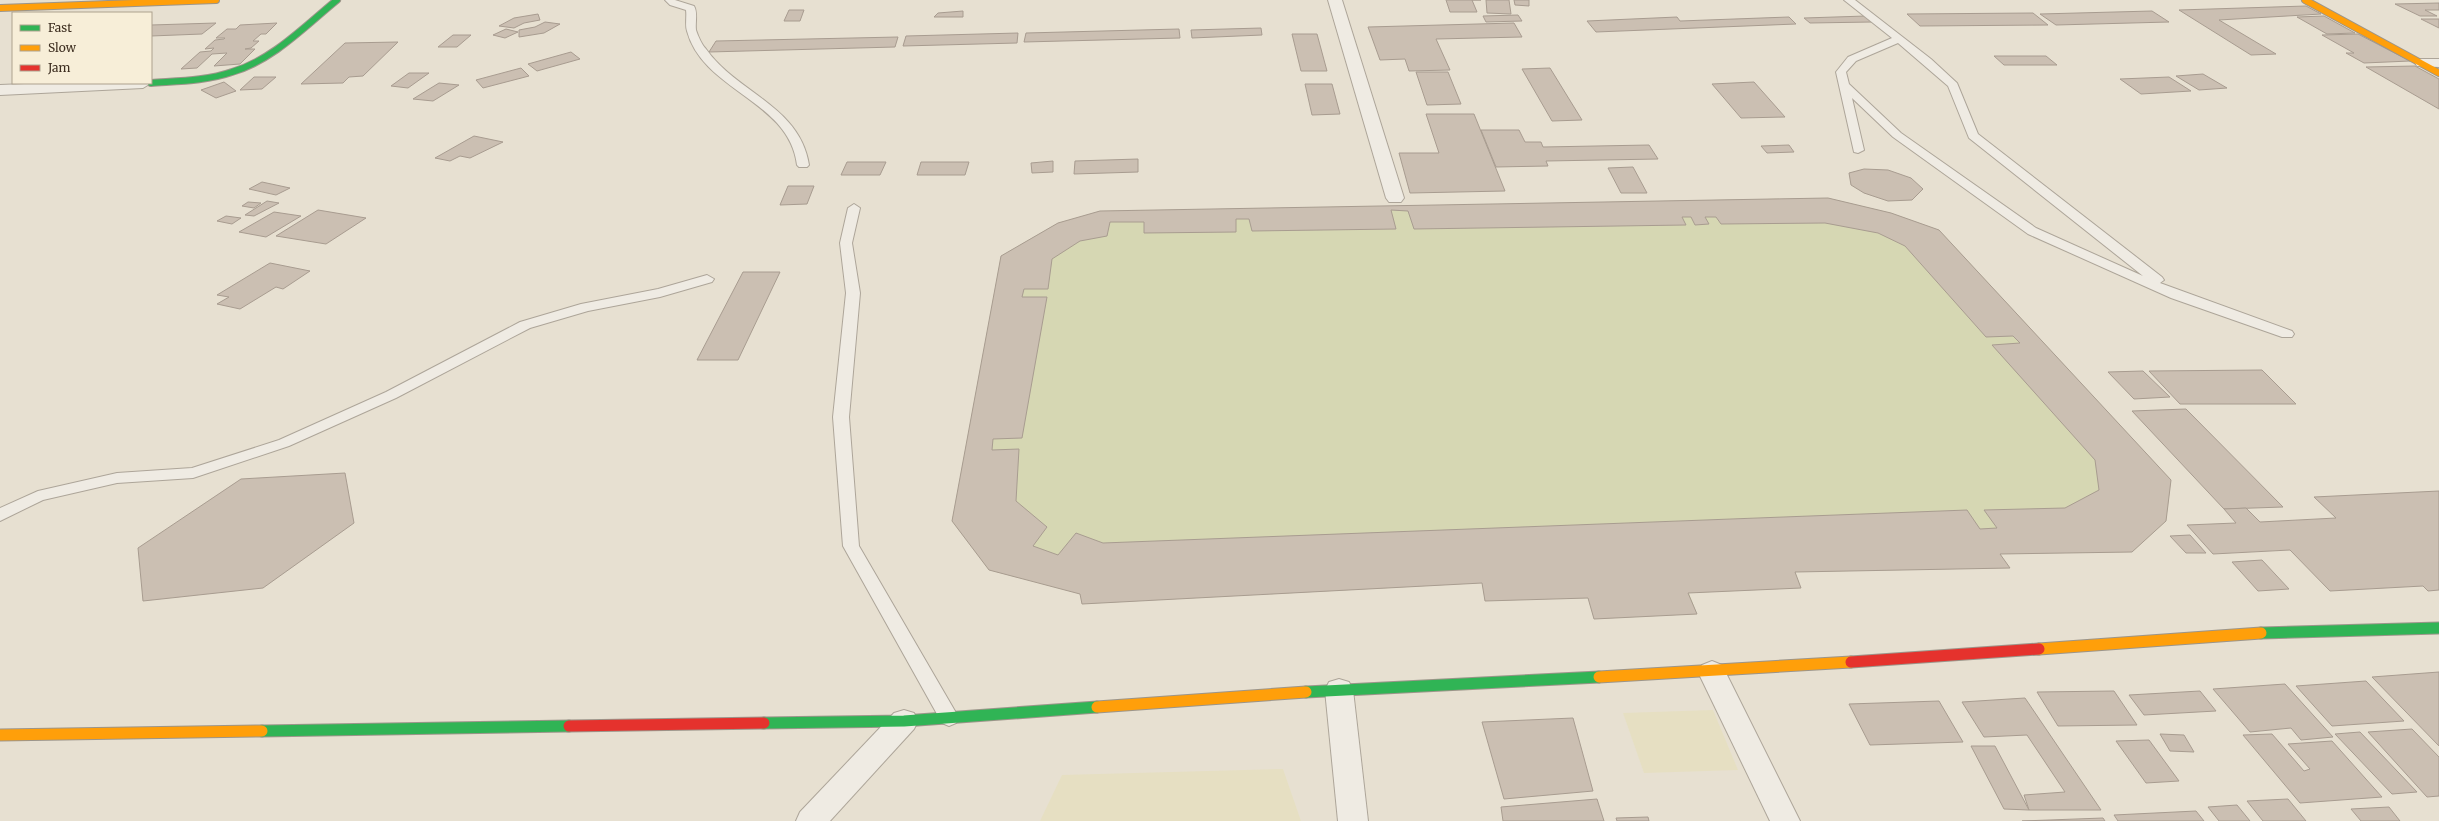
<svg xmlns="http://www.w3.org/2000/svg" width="2439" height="821" viewBox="0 0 2439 821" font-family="Merriweather,serif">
  <rect width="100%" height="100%" fill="#e7e0d1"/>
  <g fill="#e6dfc2">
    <path d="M1713 710 1738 770 1644 773 1623 713Z"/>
    <path d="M1283 769 1301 821H1040L1062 775Z"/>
  </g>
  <path fill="#d6d7b3" d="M1828 198 1891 213 1939 230 2171 480 2166 521 2132 552 2000 554 2010 568 1795 572 1801 588 1689 593 1697 614 1594 619 1588 598 1485 601 1482 583 1082 604 1080 594 989 570 952 521 1001 256 1058 223 1101 211Z"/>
  <g fill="#cbbfb2" stroke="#a89c90" fill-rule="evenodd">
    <path d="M1446 0H1481H1472L1477 12H1450Z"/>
    <path d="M1486 0H1509L1511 14 1487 13Z"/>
    <path d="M1514 0H1529V6L1515 5Z"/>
    <path d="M2439 3V10H2425L2437 16H2420L2395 4Z"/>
    <path d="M2306 6 2321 14 2219 20 2276 54 2251 55 2179 10Z"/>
    <path d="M789 10H804L800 21H784Z"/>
    <path d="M963 11V17H934L938 13Z"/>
    <path d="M2152 11 2169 22 2056 25 2040 14Z"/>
    <path d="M2033 13 2048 25 1920 26 1907 14Z"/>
    <path d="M538 14 540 20 524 23 514 28 499 26 514 18Z"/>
    <path d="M1518 15 1522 21 1486 22 1483 16Z"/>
    <path d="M1866 16 1872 22 1810 23 1804 18Z"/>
    <path d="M2324 16 2355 33 2327 34 2297 17Z"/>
    <path d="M1677 17 1680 21 1789 17 1796 24 1596 32 1587 21Z"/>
    <path d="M2421 19H2439V28Z"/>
    <path d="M545 22 560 24 544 33 519 37V30L535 27Z"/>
    <path d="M216 23 202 34 151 36V25Z"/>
    <path d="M277 23 266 34H261L253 41H259L251 48 245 49H255L240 64 214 66 227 53 212 54 197 68 181 69 200 52 211 51 214 48 205 49 215 40 224 39 225 38H216L227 29H236L240 25Z"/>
    <path d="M1514 23 1522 37 1436 39 1450 70 1409 71 1405 59 1380 60 1368 27Z"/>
    <path d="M1261 28 1262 35 1192 38 1191 30Z"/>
    <path d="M506 29 518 32 505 38 493 35Z"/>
    <path d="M1179 29 1180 38 1024 42 1026 33Z"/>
    <path d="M1018 33 1017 43 903 46 906 36Z"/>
    <path d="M1292 34H1317L1327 71H1301Z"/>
    <path d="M2358 34 2410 61 2364 63 2346 53H2354L2322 35Z"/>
    <path d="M453 35H471L457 47H438Z"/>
    <path d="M898 37 895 47 709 52 716 41Z"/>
    <path d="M398 42 363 76 349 77 343 83 301 84 345 43Z"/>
    <path d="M571 52 580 59 537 71 528 64Z"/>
    <path d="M1994 56H2046L2057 65H2004Z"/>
    <path d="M2415 66 2439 79V109L2366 67Z"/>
    <path d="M521 68 529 76 483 88 476 80Z"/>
    <path d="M1550 68 1582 120 1552 121 1522 69Z"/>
    <path d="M1416 72H1448L1461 104 1427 105Z"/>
    <path d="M409 73H429L408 88 391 86Z"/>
    <path d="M2203 74 2227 88 2199 90 2176 76Z"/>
    <path d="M254 77H276L262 89 240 90Z"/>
    <path d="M2169 77 2191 91 2141 94 2120 79Z"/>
    <path d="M224 82 236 91 216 98 201 90Z"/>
    <path d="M1754 82 1785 117 1741 118 1712 84Z"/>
    <path d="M439 83 459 85 433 101 413 99Z"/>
    <path d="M1305 84H1332L1340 114 1312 115Z"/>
    <path d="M1426 114H1474L1505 191 1410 193 1399 153H1439Z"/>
    <path d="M1481 130H1519L1525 142H1541L1543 147 1649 145 1658 159 1546 161 1548 166 1496 167Z"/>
    <path d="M474 136 503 142 470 158 460 156 450 161 435 158Z"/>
    <path d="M1789 145 1794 152 1767 153 1761 146Z"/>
    <path d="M1138 159V172L1074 174 1075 161Z"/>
    <path d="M1053 161V172L1032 173 1031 163Z"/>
    <path d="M847 162H886L880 175H841Z"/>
    <path d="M921 162H969L965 175H917Z"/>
    <path d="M1633 167 1647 193H1621L1608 168Z"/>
    <path d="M1864 169 1888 170 1911 178 1923 189 1912 200 1888 201 1864 193 1851 185 1849 173Z"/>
    <path d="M262 182 290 188 276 195 249 189Z"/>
    <path d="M788 186H814L807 204 780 205Z"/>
    <path d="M1828 198 1891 213 1939 230 2171 480 2166 521 2132 552 2000 554 2010 568 1795 572 1801 588 1688 593 1697 614 1594 619 1588 598 1485 601 1482 583 1082 604 1080 594 989 570 952 521 1001 256 1058 223 1100 211ZM1391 210 1408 211 1414 229 1686 225 1682 217H1691L1695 225 1709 224 1705 217H1716L1721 224 1825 223 1878 233 1905 246 1986 337 2013 336 2020 343 1992 345 2095 460 2099 490 2065 508 1984 510 1997 528 1980 529 1967 510 1103 543 1076 533 1058 555 1033 546 1047 527 1016 501 1019 449 992 450 993 439 1022 438 1047 297H1022L1024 289H1048L1052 259 1080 241 1107 236 1110 222H1144V233L1236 232V219H1249L1252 231 1396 229Z"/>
    <path d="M267 201 279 203 254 216 245 215Z"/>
    <path d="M248 202 261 203 254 208 242 206Z"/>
    <path d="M318 210 366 218 326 244 276 236Z"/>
    <path d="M274 212 301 216 266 237 239 232Z"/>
    <path d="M226 216 241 218 232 224 217 221Z"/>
    <path d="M270 263 310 271 283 289 276 287 240 309 217 304 229 297 217 295Z"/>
    <path d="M743 272H780L738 360H697Z"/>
    <path d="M2262 370 2296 404H2180L2149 371Z"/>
    <path d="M2143 371 2170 397 2134 399 2108 372Z"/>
    <path d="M2186 409 2283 507 2224 509 2132 411Z"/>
    <path d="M345 473 354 523 263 588 143 601 138 548 241 479Z"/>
    <path d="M2439 491V590L2428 591 2423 586 2330 591 2290 550 2213 554 2187 525 2236 523 2224 509 2246 508 2260 522 2336 518 2314 497Z"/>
    <path d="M2190 535 2206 553H2186L2170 536Z"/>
    <path d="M2262 560 2289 589 2258 591 2232 562Z"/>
    <path d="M2439 672V746L2372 677Z"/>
    <path d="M2366 681 2404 721 2332 726 2296 686Z"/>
    <path d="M2285 684 2333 737 2301 740 2291 728 2250 732 2213 689Z"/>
    <path d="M2114 691 2137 725 2058 726 2037 692Z"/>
    <path d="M2200 691 2216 711 2144 715 2129 695Z"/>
    <path d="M2025 698 2101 810H2029L2024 795 2065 792 2027 735 1984 737 1962 702Z"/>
    <path d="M1939 701 1963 742 1870 745 1849 704Z"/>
    <path d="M1573 718 1593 791 1504 799 1482 722Z"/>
    <path d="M2412 729 2439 757V796L2427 797 2368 732Z"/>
    <path d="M2360 732 2417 792 2392 794 2335 734Z"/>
    <path d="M2160 734 2184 735 2194 752 2170 751Z"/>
    <path d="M2272 734 2304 771 2310 769 2288 744 2332 741 2382 797 2300 803 2243 735Z"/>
    <path d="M2149 740 2179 781 2146 783 2116 741Z"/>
    <path d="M1971 746H1995L2029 810 2004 809Z"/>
    <path d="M1597 799 1604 821H1503L1501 807Z"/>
    <path d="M2288 799 2306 821H2263L2247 801Z"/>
    <path d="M2237 805 2250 821H2219L2208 807Z"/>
    <path d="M2389 807 2400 821H2361L2351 809Z"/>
    <path d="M2196 811 2204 821H2118L2114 815Z"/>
    <path d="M1648 817 1649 821H1617L1616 818Z"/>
    <path d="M2103 818 2105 821H2022Z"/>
  </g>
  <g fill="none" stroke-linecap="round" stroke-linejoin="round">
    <defs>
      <g id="lane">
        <path d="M665 0H675L694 6C698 13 695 22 696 30 698 36 702 45 706 49 737 93 800 106 809 165L807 167H799L797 165C789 100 703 91 687 31 685 25 687 16 686 10L670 5Z"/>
        <path d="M1844 0H1855L1931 59 1957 83 1978 134 2162 277 2164 280 2160 283 2292 331 2294 334 2292 337H2282L2171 298 2028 234 1893 137 1852 98 1864 150 1858 153 1854 152 1836 72 1848 57 1892 38ZM1898 43 1948 86 1969 138 2143 276 2036 228 1901 133 1849 84 1846 72 1856 61Z"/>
        <path d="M854 204 860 208 852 243 860 293 849 417 859 546 959 718 956 723 949 726 942 723 843 546 833 417 846 293 840 243 848 208Z"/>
        <path d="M707 275 714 279 712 282 660 297 588 311 530 328 396 398 289 446 193 478 117 483 43 500 0 521V508L38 491 117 473 192 468 279 440 386 392 520 322 581 304 658 289Z"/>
      </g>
      <g id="street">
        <path d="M1328 0H1342L1404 198 1401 202H1389L1386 198Z"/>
        <path d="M2422 59H2439V67L2417 66 2415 63 2417 60Z"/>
        <path d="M49 83H151L143 88 0 95V85Z"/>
        <path d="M1712 661 1722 665 1800 821H1770L1698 672 1702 665Z"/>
        <path d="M1339 679 1349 682 1353 690 1368 821H1338L1325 690 1329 682Z"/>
        <path d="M904 710 914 713 918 721 914 729 830 821H796L800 812 894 713Z"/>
      </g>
      <path id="fast-far1" d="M151 83C178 81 206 81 232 72 273 60 305 26 337 0"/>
      <g id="fast">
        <path d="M2261 633 2439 628"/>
        <path d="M1306 692 1599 677"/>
        <path d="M764 723 904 721 1097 707"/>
        <path d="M262 731 569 726"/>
      </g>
      <g id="slow-far1">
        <path d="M2305 0 2439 73"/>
        <path d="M0 8 216 0"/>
      </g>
      <g id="slow">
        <path d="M2039 649 2261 633"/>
        <path d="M1599 677 1851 662"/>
        <path d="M1097 707 1306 692"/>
        <path d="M0 735 262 731"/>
      </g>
      <g id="jam">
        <path d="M1851 662 2039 649"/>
        <path d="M569 726 764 723"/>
      </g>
    </defs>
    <use href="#lane" stroke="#ada599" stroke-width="2"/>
    <use href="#street" stroke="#ada599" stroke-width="2"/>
    <use href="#fast-far1" stroke="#9c958a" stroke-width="8"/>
    <use href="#fast" stroke="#9c958a" stroke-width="13"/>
    <use href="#slow-far1" stroke="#9c958a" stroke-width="8"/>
    <use href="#slow" stroke="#9c958a" stroke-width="13"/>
    <use href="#jam" stroke="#9c958a" stroke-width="13"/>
    <use href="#lane" fill="#efebe3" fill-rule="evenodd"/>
    <use href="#street" fill="#efebe3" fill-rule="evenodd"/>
    <use href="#fast-far1" stroke="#30b455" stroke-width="6"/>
    <use href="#fast" stroke="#30b455" stroke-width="11"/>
    <use href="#slow-far1" stroke="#ff9f0a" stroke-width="6"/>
    <use href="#slow" stroke="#ff9f0a" stroke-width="11"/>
    <use href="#jam" stroke="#e5322d" stroke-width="11"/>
  </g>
  <rect x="12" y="12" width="140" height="72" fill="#f7eed8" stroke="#ada18e"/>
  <rect x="20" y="25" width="20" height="6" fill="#30b455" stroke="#ada18e"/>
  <text x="48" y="32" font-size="12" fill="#3d2e20">Fast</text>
  <rect x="20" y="45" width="20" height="6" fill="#ff9f0a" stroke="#ada18e"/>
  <text x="48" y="52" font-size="12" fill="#3d2e20">Slow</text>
  <rect x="20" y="65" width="20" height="6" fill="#e5322d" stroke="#ada18e"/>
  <text x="48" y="72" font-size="12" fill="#3d2e20">Jam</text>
</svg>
